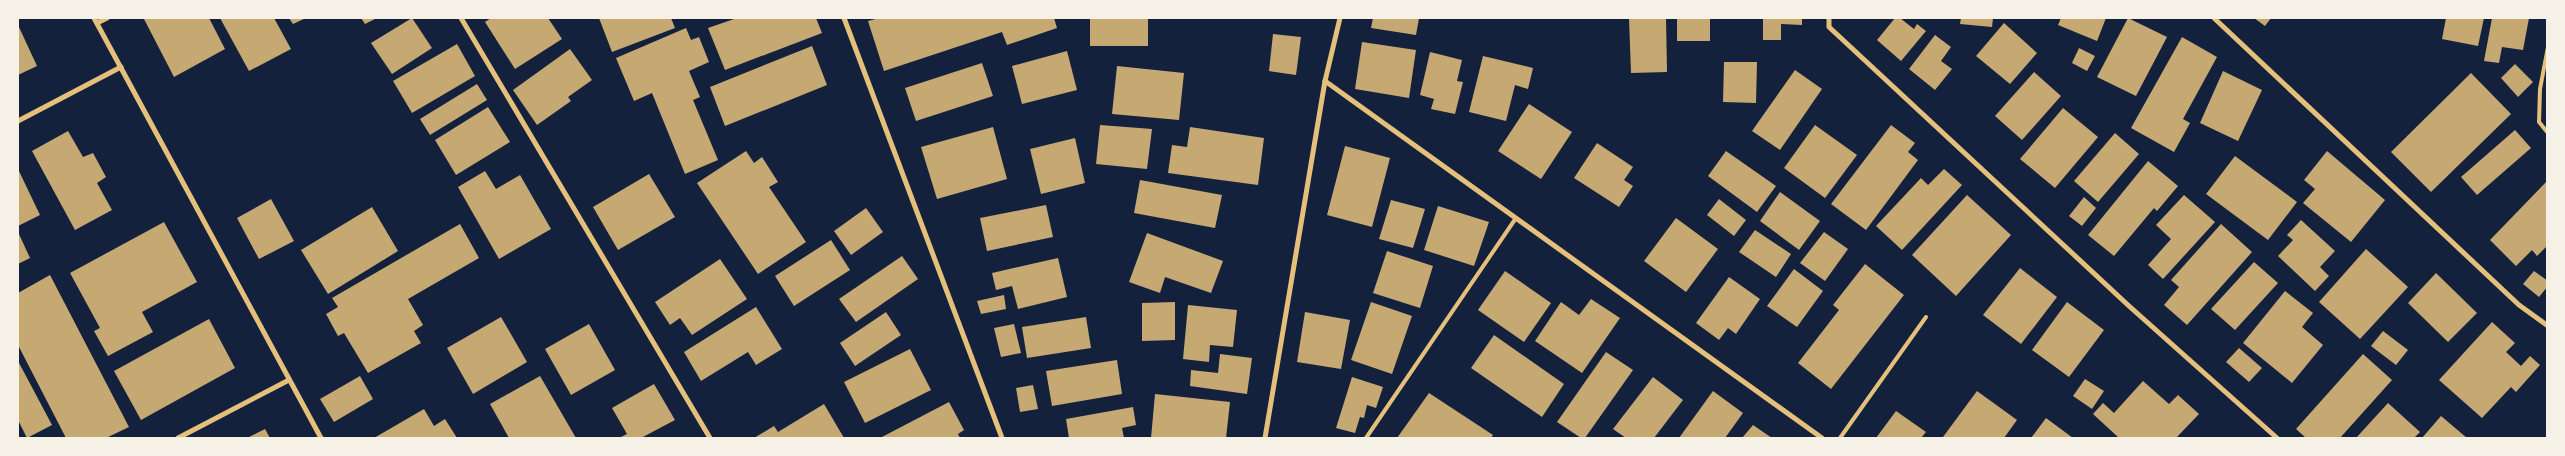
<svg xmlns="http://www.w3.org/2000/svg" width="2565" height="456" viewBox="0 0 2565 456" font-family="'PT Sans',sans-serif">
  <rect width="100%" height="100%" fill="#14213d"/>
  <g fill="#c6a872">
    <path d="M148 18H209L225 49 174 77 144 19Z"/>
    <path d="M220 18H274L291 49 249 71Z"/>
    <path d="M289 18H306L293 24Z"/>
    <path d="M361 18H377L365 24Z"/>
    <path d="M412 18 432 48 392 74 371 43Z"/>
    <path d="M491 18H548L562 39 515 69 485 22Z"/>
    <path d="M599 18H671L675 28 612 52Z"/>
    <path d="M737 18H816L822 33 725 70 708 28Z"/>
    <path d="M879 18H1054L1057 28 1007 45 1002 32 884 71 868 21Z"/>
    <rect x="1090" y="18" width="58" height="28"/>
    <path d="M1373 18H1419L1416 35 1371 28Z"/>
    <path d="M1629 18H1666L1667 72 1631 73Z"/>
    <rect x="1677" y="18" width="33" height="23"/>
    <path d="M1763 18H1802V25L1781 24V40H1763Z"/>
    <path d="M1895 18H1900L1914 29 1917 24 1926 31 1901 61 1877 40Z"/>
    <path d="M1961 18H1993L1992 27 1960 24Z"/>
    <path d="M2061 18H2106L2097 41 2058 25Z"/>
    <path d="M2128 18 2167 37 2136 96 2097 77Z"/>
    <path d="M2254 18H2271L2265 26Z"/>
    <path d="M2446 18H2484L2478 46 2442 39Z"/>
    <path d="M2492 18H2529L2523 50 2502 47 2499 63 2484 61Z"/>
    <path d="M2004 23 2037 53 2010 84 1976 56Z"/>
    <path d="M18 25 37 66 18 75Z"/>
    <path d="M686 28 691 40 699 37 709 62 689 71 700 97 693 100 718 160 685 174 652 93 634 101 616 58Z"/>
    <path d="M1273 34 1301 37 1296 75 1269 71Z"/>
    <path d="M1935 35 1951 47 1941 61 1952 69 1935 90 1909 69Z"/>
    <path d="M2182 37 2217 57 2183 119 2190 123 2174 152 2131 128Z"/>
    <path d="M1362 42 1416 50 1409 98 1355 89Z"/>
    <path d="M457 44 475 76 412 113 393 81Z"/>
    <path d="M812 46 827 85 725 126 710 87Z"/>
    <path d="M2079 48 2095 56 2087 71 2072 63Z"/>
    <path d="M570 49 592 80 568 97 571 101 537 125 513 90Z"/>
    <path d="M1067 51 1077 90 1022 104 1012 66Z"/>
    <path d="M1430 52 1462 60 1457 81 1463 82 1455 114 1431 109 1434 99 1420 95Z"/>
    <path d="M1483 56 1533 68 1528 89 1515 85 1506 121 1469 112Z"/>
    <path d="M1724 62H1757L1756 103 1723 102Z"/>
    <path d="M982 63 993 96 916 121 905 88Z"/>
    <path d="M2515 64 2533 82 2518 97 2501 78Z"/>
    <path d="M1117 66 1184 73 1179 120 1112 114Z"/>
    <path d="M1795 70 1822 89 1780 150 1752 131Z"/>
    <path d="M2223 71 2262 90 2238 141 2200 123Z"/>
    <path d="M2034 72 2061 96 2022 140 1995 116Z"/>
    <path d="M2471 73 2511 114 2431 192 2391 152Z"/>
    <path d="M477 84 487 100 430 135 420 119Z"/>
    <path d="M1529 104 1572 132 1541 179 1498 151Z"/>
    <path d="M488 107 510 142 456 175 435 140Z"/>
    <path d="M2063 108 2098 137 2055 188 2020 159Z"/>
    <path d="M1100 125 1152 129 1147 169 1096 164Z"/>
    <path d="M1815 125 1857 155 1825 198 1784 168Z"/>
    <path d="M1891 125 1915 143 1908 152 1918 160 1866 230 1831 204Z"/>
    <path d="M993 127 1007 179 937 199 921 147Z"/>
    <path d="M1190 127 1264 138 1258 185 1168 173 1172 145 1187 147Z"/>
    <path d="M2515 130 2531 148 2477 195 2461 177Z"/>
    <path d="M68 131 83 157 93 153 106 177 97 183 112 210 75 230 32 151Z"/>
    <path d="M2115 133 2139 154 2098 202 2074 181Z"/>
    <path d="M1075 138 1085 183 1041 194 1030 149Z"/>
    <path d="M1597 143 1633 167 1624 180 1633 186 1619 207 1574 178Z"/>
    <path d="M1345 146 1390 158 1372 227 1327 215Z"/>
    <path d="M746 151 754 163 762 157 778 182 769 187 806 242 758 274 697 183Z"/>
    <path d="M1726 151 1776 186 1757 212 1708 176Z"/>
    <path d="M2327 151 2385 200 2351 242 2303 203 2315 189 2304 180Z"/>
    <path d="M2235 156 2297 202 2268 240 2206 194Z"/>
    <path d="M2148 161 2178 186 2157 211 2154 208 2114 256 2088 235Z"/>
    <path d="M18 169 40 215 18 226Z"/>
    <path d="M1944 169 1962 185 1902 250 1876 226 1921 178 1928 185Z"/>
    <path d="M485 171 496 189 520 175 551 229 499 259 458 187Z"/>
    <path d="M649 174 675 217 618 250 593 207Z"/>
    <path d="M1140 180 1222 195 1215 228 1134 213Z"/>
    <path d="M2548 180V245L2537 256 2532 250 2516 266 2490 240Z"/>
    <path d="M1780 192 1820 221 1799 250 1760 221Z"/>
    <path d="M1967 195 2011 235 1956 296 1912 255Z"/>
    <path d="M2184 195 2215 222 2163 279 2148 265 2171 239 2156 225Z"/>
    <path d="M2084 197 2096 208 2082 226 2069 216Z"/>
    <path d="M271 199 294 241 259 259 237 218Z"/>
    <path d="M1719 199 1746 220 1734 236 1707 215Z"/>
    <path d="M1391 200 1425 209 1413 248 1379 239Z"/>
    <path d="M1046 205 1053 237 987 251 980 218Z"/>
    <path d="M1438 206 1489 222 1474 266 1424 250Z"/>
    <path d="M372 207 398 251 328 294 301 250Z"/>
    <path d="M866 208 883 232 851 255 834 231Z"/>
    <path d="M1676 218 1718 249 1686 292 1644 261Z"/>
    <path d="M2301 220 2335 251 2320 267 2329 276 2315 291 2278 256 2293 240 2287 235Z"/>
    <path d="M164 222 197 282 142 312 153 332 108 356 94 331 100 328 70 273Z"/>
    <path d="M460 224 479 258 408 299 423 325 414 331 421 343 368 373 344 333 338 336 326 314 338 307 332 298Z"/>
    <path d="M2221 224 2252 252 2187 325 2164 305 2179 287 2171 280Z"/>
    <path d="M1755 230 1791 254 1776 277 1739 252Z"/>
    <path d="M18 232 30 258 18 264Z"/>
    <path d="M1824 232 1848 249 1825 281 1800 263Z"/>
    <path d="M1147 233 1223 261 1211 293 1165 277 1160 293 1129 282Z"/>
    <path d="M831 240 850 270 794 306 775 276Z"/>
    <path d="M2366 249 2408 287 2360 339 2319 302Z"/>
    <path d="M1387 251 1433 266 1420 308 1373 293Z"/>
    <path d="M902 256 918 279 856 322 839 299Z"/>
    <path d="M1058 258 1067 297 1018 309 1012 286 996 290 992 273Z"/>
    <path d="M720 259 747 299 692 335 680 318 670 325 655 302Z"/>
    <path d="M2254 262 2278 283 2235 330 2211 309Z"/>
    <path d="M1865 264 1904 295 1831 389 1798 363 1839 310 1833 305Z"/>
    <path d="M2020 268 2057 297 2021 344 1983 315Z"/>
    <path d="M1794 269 1823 291 1797 327 1767 306Z"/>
    <path d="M1505 271 1551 303 1524 342 1478 310Z"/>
    <path d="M2534 271 2548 281V286L2539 297 2523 284Z"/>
    <path d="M2436 273 2477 313 2448 342 2408 303Z"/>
    <path d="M50 275 129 427 106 438H66L18 345V293Z"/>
    <path d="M1729 277 1760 299 1736 334 1728 328 1719 340 1696 323Z"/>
    <path d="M2285 291 2313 313 2302 327 2323 345 2292 383 2243 343Z"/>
    <path d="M1004 295 1006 309 981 314 977 301Z"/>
    <path d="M1591 299 1620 318 1582 373 1535 341 1561 302 1579 315Z"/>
    <path d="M1175 302V340L1142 341V303Z"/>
    <path d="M1371 302 1412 316 1392 374 1351 360Z"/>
    <path d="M2067 302 2104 330 2069 377 2032 350Z"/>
    <path d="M1188 305 1237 310 1233 347 1210 345 1209 362 1183 359Z"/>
    <path d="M756 307 782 349 756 365 748 352 701 381 684 352Z"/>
    <path d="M886 312 901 335 855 366 840 343Z"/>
    <path d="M1305 312 1350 320 1341 369 1297 362Z"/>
    <path d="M501 317 527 362 473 394 447 348Z"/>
    <path d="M1086 317 1091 348 1027 358 1022 327Z"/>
    <path d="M209 319 235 368 141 420 114 371Z"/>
    <path d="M2492 322 2515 343 2506 352 2521 366 2530 356 2540 365 2516 392 2511 387 2482 418 2439 380Z"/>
    <path d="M589 324 615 370 571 395 545 349Z"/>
    <path d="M1014 324 1021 353 1001 357 994 328Z"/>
    <path d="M2383 331 2408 350 2396 365 2371 346Z"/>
    <path d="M1494 335 1564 384 1542 417 1471 368Z"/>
    <path d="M2239 348 2262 368 2249 382 2226 362Z"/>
    <path d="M910 349 931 390 865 423 844 382Z"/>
    <path d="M1606 352 1633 370 1585 438H1581L1557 422Z"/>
    <path d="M1220 354 1252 358 1247 394 1190 386 1191 370 1218 373Z"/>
    <path d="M2363 354 2392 380 2340 438H2306L2296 429Z"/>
    <path d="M1117 360 1122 394 1052 406 1046 371Z"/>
    <path d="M18 361 52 425 27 438 18 420Z"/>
    <path d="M360 376 373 399 334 422 320 399Z"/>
    <path d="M540 376 576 438H509L490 404Z"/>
    <path d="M1352 377 1383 387 1376 408 1367 405 1364 418 1360 417 1355 433 1336 428Z"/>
    <path d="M1653 377 1683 400 1654 438H1626L1613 429Z"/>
    <path d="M2085 379 2104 391 2092 409 2073 396Z"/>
    <path d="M2143 381 2169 404 2178 395 2199 414 2176 438H2119L2093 414 2103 403 2114 413Z"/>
    <path d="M654 384 675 420 641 438H619L627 434 612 408Z"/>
    <path d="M1033 385 1038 409 1020 412 1016 388Z"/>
    <path d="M1713 391 1743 413 1725 438H1679Z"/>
    <path d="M1977 391 2017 420 2004 438H1945L1943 437Z"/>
    <path d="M1429 393 1493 435 1491 438H1397Z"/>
    <path d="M1155 394 1230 402 1226 438H1151Z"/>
    <path d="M949 402 964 430 958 434 960 438H880Z"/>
    <path d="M2388 403 2420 432 2414 438H2356Z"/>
    <path d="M824 404 844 438H754L774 426 778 432Z"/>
    <path d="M1133 407 1136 425 1122 428 1124 438H1069L1066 419Z"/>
    <path d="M424 409 434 426 445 419 457 438H374Z"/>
    <path d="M1896 411 1926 432 1921 438H1876Z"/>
    <path d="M2441 416 2467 438H2422Z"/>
    <path d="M2046 418 2073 438H2031Z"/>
    <path d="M1753 425 1772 438H1742Z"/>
    <path d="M265 429 270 438H247Z"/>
  </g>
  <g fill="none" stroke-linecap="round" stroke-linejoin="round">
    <g stroke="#e5c07b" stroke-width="4">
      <path d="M2548 47 2540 89 2539 122 2548 133"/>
      <path d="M1366 438 1516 218"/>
      <path d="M1840 438 1926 317"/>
    </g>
    <g stroke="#e5c07b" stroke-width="5">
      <path d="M94 18 321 438"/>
      <path d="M461 18 710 438"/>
      <path d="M844 18 1002 438"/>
      <path d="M1829 18V27L2129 306 2277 438"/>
      <path d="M2214 18 2519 305 2548 326"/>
      <path d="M97 23 107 18"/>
      <path d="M1325 81 1822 438"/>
      <path d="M18 121 121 67"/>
      <path d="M178 438 289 380"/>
      <path d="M1265 438 1325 81 1340 18"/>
    </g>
  </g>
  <rect width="2565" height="456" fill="none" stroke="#f6f1e7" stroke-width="38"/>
</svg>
